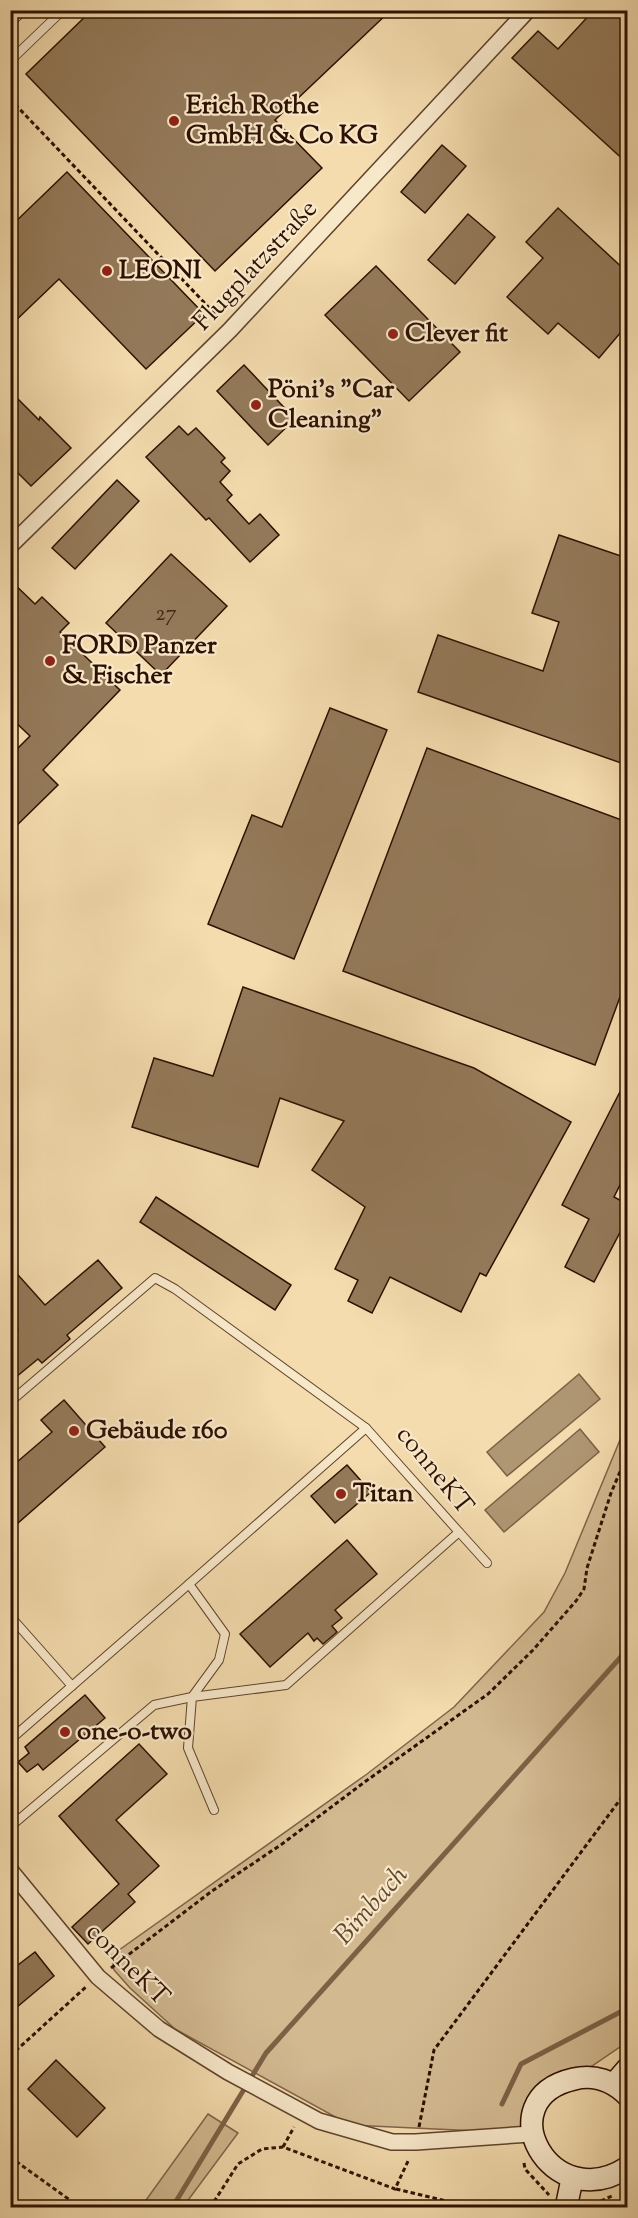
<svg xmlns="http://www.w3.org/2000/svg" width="638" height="2218" viewBox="0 0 638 2218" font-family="'Sorts Mill Goudy',serif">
  <rect width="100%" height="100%" fill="#f4dcae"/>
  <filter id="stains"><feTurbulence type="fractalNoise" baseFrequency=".00333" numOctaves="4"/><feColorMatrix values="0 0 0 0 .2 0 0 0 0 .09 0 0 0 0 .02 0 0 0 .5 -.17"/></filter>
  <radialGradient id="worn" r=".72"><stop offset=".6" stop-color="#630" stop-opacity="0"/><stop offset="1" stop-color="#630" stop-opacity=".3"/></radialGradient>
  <g fill="#d2b990" stroke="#806448" stroke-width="1.5">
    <path d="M627 1423V2042L592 2066 544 2082 521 2133 350 2125 175 2029 130 1988 114 1970 112 1955 367 1774 454 1707 544 1612 565 1573Z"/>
    <path d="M208 2114 238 2133 183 2207H141Z"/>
  </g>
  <g fill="#b09773" stroke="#7c6145" stroke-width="1.5">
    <path d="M579 1374 600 1399 507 1476 487 1452Z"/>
    <path d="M580 1429 599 1452 504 1532 485 1510Z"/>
  </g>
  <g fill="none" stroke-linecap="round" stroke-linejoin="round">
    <g stroke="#7c6145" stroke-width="5">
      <path d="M502 2104 521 2064 628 2008"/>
      <path d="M172 2208 266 2053 628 1649"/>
    </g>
  </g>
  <g fill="#947a5a" stroke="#2d1000" stroke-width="1.5">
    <path d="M92 10H391L275 120 322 168 215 271 26 74Z"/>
    <path d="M594 10H627V163L512 58 538 31 558 49Z"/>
    <path d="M442 145 466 166 425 213 401 192Z"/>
    <path d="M67 172 204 314 146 369 59 279 10 326V227Z"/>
    <path d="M558 208 627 272V325L599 358 558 323 548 334 507 297 543 258 526 242Z"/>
    <path d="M468 214 495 237 455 284 428 260Z"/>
    <path d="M376 266 460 352 409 401 325 315Z"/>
    <path d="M244 365 295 419 268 445 217 391Z"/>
    <path d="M10 391 39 420 40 417 71 448 31 486 10 465Z"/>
    <path d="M179 426 188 435 196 428 225 458 221 462 230 471 220 482 232 495 227 500 249 524 260 514 279 535 250 562 209 518 206 520 146 457Z"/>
    <path d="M117 480 139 501 75 569 52 548Z"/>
    <path d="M559 535 627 558V765L418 692 438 635 543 671 559 622 532 613Z"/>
    <path d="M171 554 227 606 161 675 106 623Z"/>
    <path d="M10 580 35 604 42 597 69 623 60 632 120 690 43 770 58 785 10 832V756L30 736 10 717Z"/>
    <path d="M330 708 387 730 294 959 208 924 252 815 282 827Z"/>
    <path d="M427 748 627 822V978L595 1065 343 971Z"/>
    <path d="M243 987 474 1068 571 1122 486 1276 480 1273 461 1312 390 1277 372 1313 348 1301 358 1280 335 1269 365 1207 312 1170 344 1121 280 1098 258 1167 132 1127 154 1058 213 1076Z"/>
    <path d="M627 1078V1171L614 1197 627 1204V1219L594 1282 565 1267 589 1219 562 1205Z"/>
    <path d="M156 1197 291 1285 275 1310 140 1222Z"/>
    <path d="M98 1260 122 1288 67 1335 70 1339 42 1363 38 1359 10 1382V1335L18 1329 10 1320V1266L45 1305Z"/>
    <path d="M64 1400 105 1447 10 1530V1468L52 1432 41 1420Z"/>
    <path d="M347 1465 371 1492 335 1523 311 1496Z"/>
    <path d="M347 1540 377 1574 335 1610 342 1618 332 1626 337 1632 323 1644 317 1638 314 1641 308 1633 270 1667 240 1634Z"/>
    <path d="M85 1695 105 1718 43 1770 38 1764 27 1772 18 1762 29 1753 25 1747Z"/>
    <path d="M139 1744 167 1774 116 1820 159 1866 128 1894 135 1902 88 1944 72 1927 119 1884 59 1816Z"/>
    <path d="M35 1952 54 1976 10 2013V1971Z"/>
    <path d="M56 2060 105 2108 77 2137 28 2089Z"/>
  </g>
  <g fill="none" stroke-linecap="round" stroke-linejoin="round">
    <defs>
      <g id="service">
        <path d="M10 23 24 10"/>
        <path d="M10 61 63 10"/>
        <path d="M10 1402 155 1278 175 1289 366 1428"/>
        <path d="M459 1532 487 1563"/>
        <path d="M189 1584 366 1428 459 1532 286 1685 192 1697 188 1748 214 1810"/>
        <path d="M10 1616 72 1686"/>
        <path d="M10 1740 189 1584 225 1634 219 1660 192 1697 154 1705 10 1827"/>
      </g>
      <g id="minor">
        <path d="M10 546 230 330 528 10"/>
        <path d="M10 1870 98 1977 159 2029 228 2072 319 2121 392 2142H416L531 2134"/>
      </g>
      <g id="secondary">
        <path d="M614 2084 628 2068"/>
        <path d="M628 2096C613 2081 594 2074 574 2079 486 2099 551 2218 628 2167"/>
        <path d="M566 2208 571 2184"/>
      </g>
    </defs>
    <use href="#service" stroke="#5f432c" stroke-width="10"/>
    <use href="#minor" stroke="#5f432c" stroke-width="18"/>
    <use href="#secondary" stroke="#2d1000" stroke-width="24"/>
    <g stroke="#2d1000" stroke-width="3" stroke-dasharray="4.5 3" stroke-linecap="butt">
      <path d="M10 99 219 318"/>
      <path d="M111 1968 212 1891 282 1844 366 1781 488 1694 533 1650 576 1601 584 1589 587 1568 611 1493 628 1453"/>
      <path d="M10 2056 87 1986"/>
      <path d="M419 2127 434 2050 628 1789"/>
      <path d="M283 2147 294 2127"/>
      <path d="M10 2157 81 2208"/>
      <path d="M524 2163 525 2169 549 2195"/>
      <path d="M396 2189 476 2208"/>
      <path d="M587 2205 590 2206 614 2195"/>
      <path d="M210 2208 238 2164 262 2149 283 2147 395 2189 409 2159"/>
    </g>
    <use href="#service" stroke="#f8e8ca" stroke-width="8"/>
    <use href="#minor" stroke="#f8e8ca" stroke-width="15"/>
    <use href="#secondary" stroke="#f8e8ca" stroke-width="21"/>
  </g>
  <g fill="#8f2418" stroke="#f8e8ca" stroke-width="2">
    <circle cx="174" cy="121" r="6"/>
    <circle cx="107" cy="271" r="6"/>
    <circle cx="393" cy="334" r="6"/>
    <circle cx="256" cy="405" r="6"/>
    <circle cx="50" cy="661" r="6"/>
    <circle cx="74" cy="1431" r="6"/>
    <circle cx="341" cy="1494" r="6"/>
    <circle cx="65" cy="1732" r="6"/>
  </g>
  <g text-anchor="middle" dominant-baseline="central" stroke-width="4.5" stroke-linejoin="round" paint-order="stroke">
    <g font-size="22" fill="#472a16">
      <text x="166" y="615">27</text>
    </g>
    <g font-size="26" font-weight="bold" fill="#2d1000" stroke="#f8e8ca" text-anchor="start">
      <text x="186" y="106">Erich Rothe<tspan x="186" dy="30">GmbH &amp; Co KG</tspan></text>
      <text x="119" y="271">LEONI</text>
      <text x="405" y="334">Clever fit</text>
      <text x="268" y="390">Pöni's "Car<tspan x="268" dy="30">Cleaning"</tspan></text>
      <text x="62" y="646">FORD Panzer<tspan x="62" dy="30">&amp; Fischer</tspan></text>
      <text x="86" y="1431">Gebäude 160</text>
      <text x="353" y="1494">Titan</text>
      <text x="77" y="1732">one-o-two</text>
    </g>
    <g font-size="26" fill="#2d1000" stroke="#f8e8ca">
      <text transform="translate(256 266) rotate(-47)">Flugplatzstraße</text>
      <text transform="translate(434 1471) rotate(51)">conneKT</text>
      <text transform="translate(127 1965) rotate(45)">conneKT</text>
    </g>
    <g font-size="27" font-style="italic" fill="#61462e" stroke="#f8e8ca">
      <text transform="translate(372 1906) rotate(-48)">Bimbach</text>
    </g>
  </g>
  <rect width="638" height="2218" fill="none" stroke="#f4dcae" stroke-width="36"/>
  <rect x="12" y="12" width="614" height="2194" fill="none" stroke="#2d1000" stroke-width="3"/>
  <rect x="18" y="18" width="602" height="2182" fill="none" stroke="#2d1000" stroke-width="1.5"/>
  <rect width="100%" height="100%" filter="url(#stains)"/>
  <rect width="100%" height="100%" fill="url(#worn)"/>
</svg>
